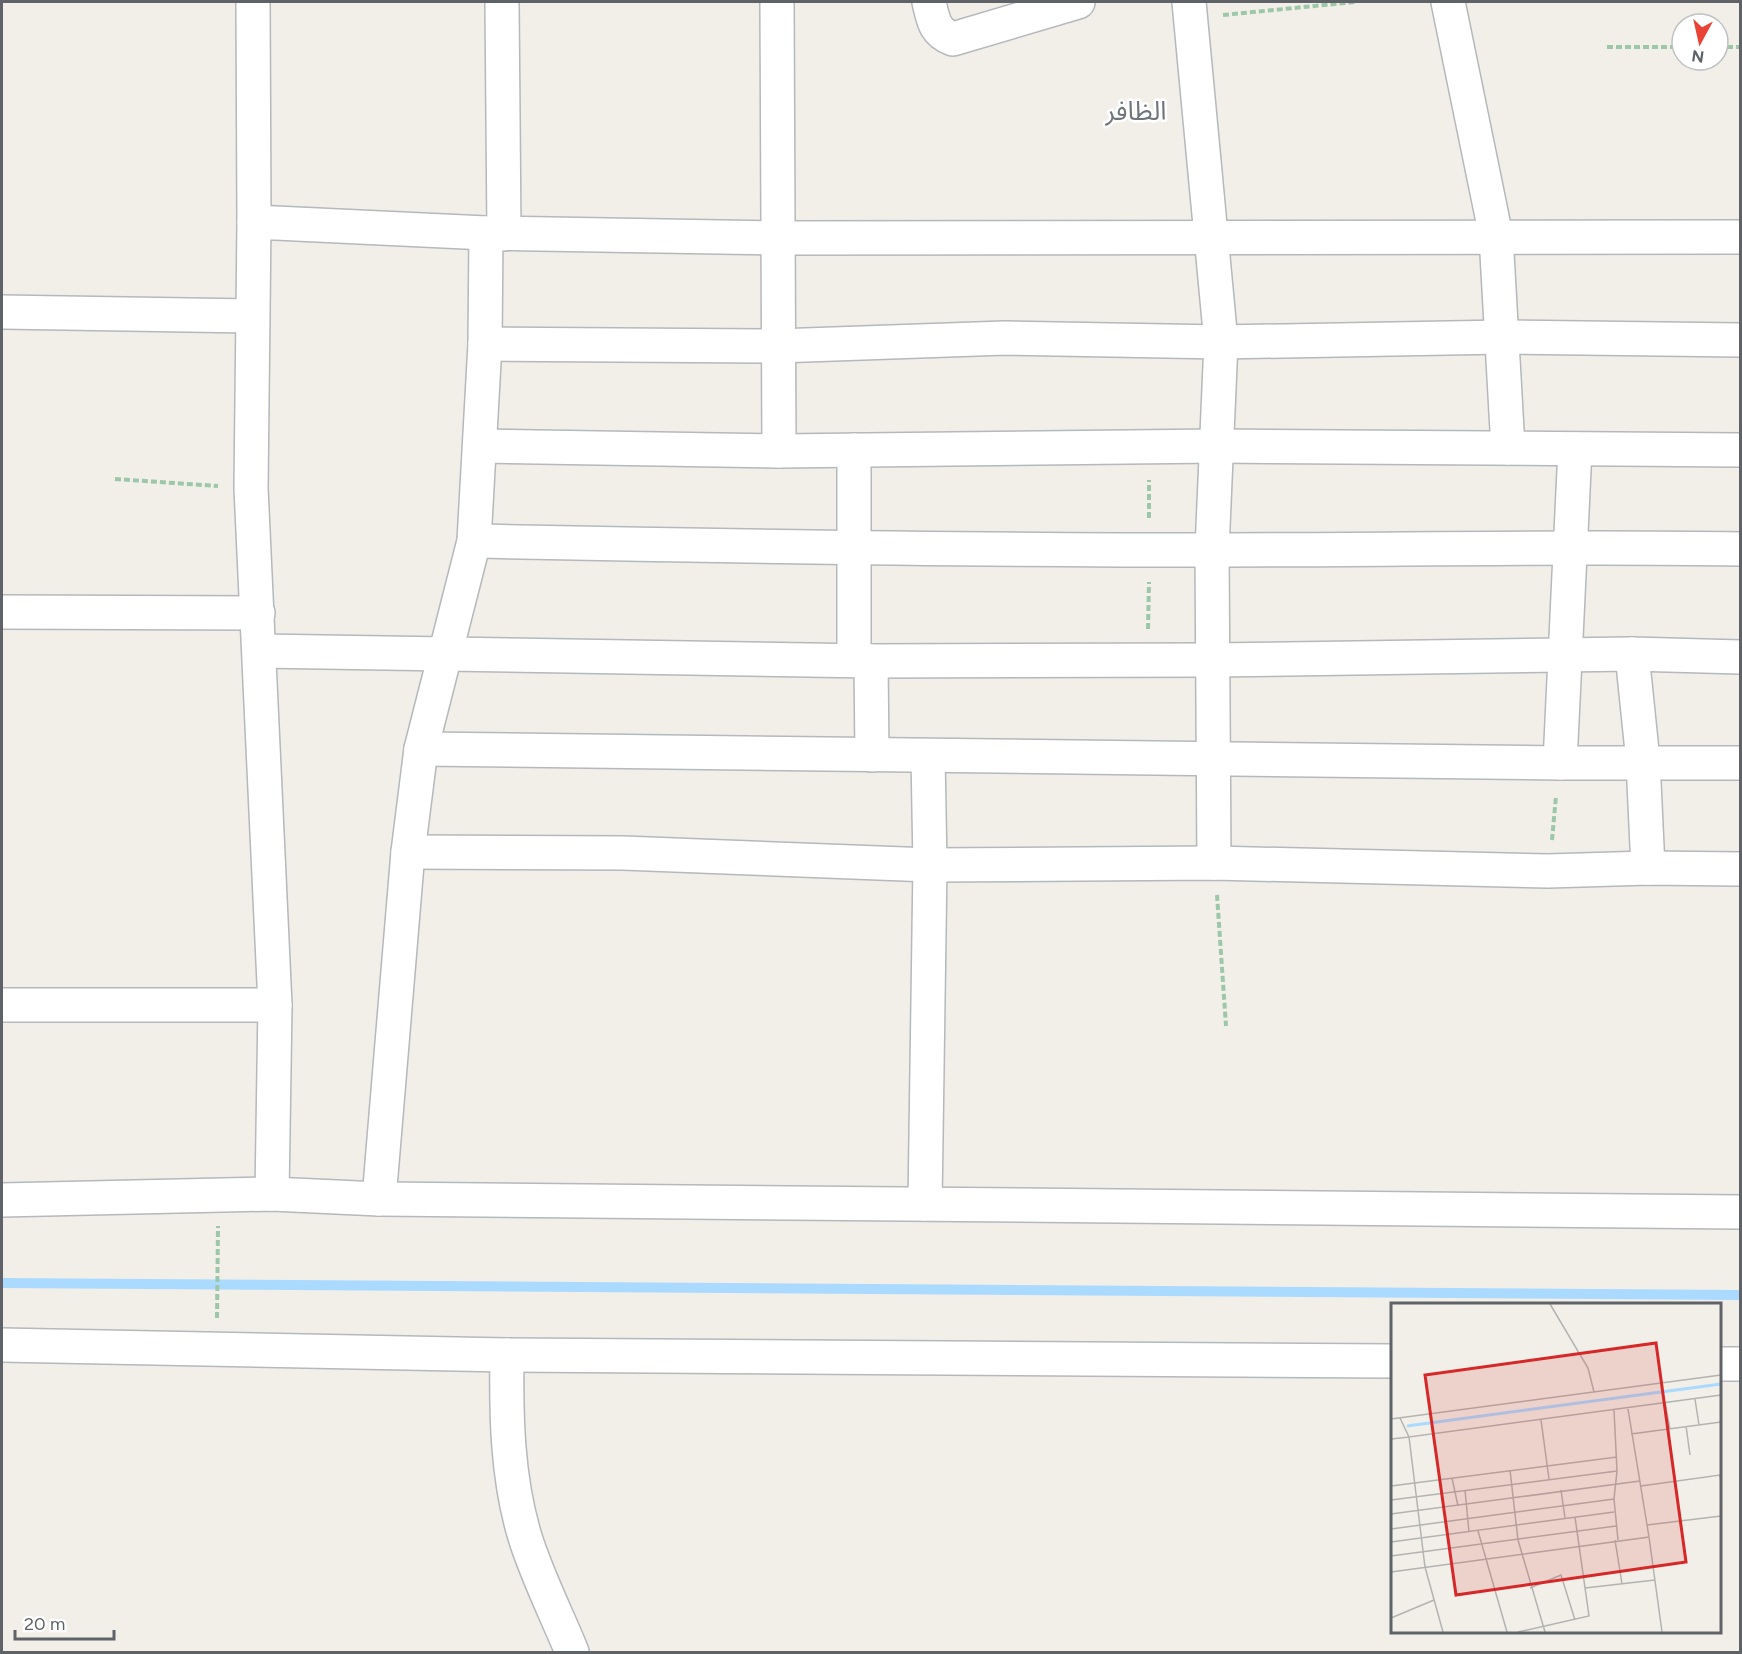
<svg xmlns="http://www.w3.org/2000/svg" width="1742" height="1654" viewBox="0 0 1742 1654" font-family="Figtree,'Noto Sans Arabic',sans-serif">
  <rect width="100%" height="100%" fill="#f1efe8"/>
  <g fill="none" stroke-linecap="round" stroke-linejoin="round">
    <path stroke="#aadaff" stroke-width="10" d="M2 1283 1740 1295"/>
    <defs>
      <g id="minor">
        <path d="M253 2 254 222"/>
        <path d="M502 2 504 234"/>
        <path d="M777 2 779 451"/>
        <path d="M929 2C933 19 934 32 953 39L1078 2"/>
        <path d="M1189 2 1221 342 1212 550 1214 863"/>
        <path d="M1448 2 1496 236 1508 448"/>
        <path d="M2 312 251 316"/>
        <path d="M485 344 777 346 1005 338 1221 342 1503 337 1740 340"/>
        <path d="M480 446 779 451 1217 446 1740 450"/>
        <path d="M474 541C720 546 966 550 1212 550 1388 550 1564 546 1740 549"/>
        <path d="M2 612 258 613"/>
        <path d="M260 651 871 661 1212 660 1632 654 1740 657"/>
        <path d="M1632 654 1643 761 1648 868"/>
        <path d="M854 660V450"/>
        <path d="M871 661 872 755"/>
        <path d="M421 749 1560 763H1740"/>
        <path d="M1560 763 1575 449"/>
        <path d="M408 852 623 853 930 865 1214 863 1548 871 1648 868 1740 869"/>
        <path d="M2 1005H275"/>
        <path d="M272 1194 275 1005 251 488 254 222 486 233 779 238 1740 237"/>
        <path d="M379 1199 408 852 421 749 474 541 485 344 486 233"/>
        <path d="M2 1200 272 1194 379 1199 1740 1212"/>
        <path d="M925 1204 930 865 928 756"/>
        <path d="M2 1345 507 1355 1392 1361"/>
        <path d="M507 1355C506 1415 507 1478 525 1537 537 1576 557 1615 572 1652"/>
        <path d="M1720 1364H1740"/>
      </g>
    </defs>
    <use href="#minor" stroke="#b5b8bc" stroke-width="36"/>
    <g stroke="#9cc7a9" stroke-width="4" stroke-dasharray="6 3" stroke-linecap="butt">
      <path d="M1223 15 1355 2"/>
      <path d="M1607 47H1682"/>
      <path d="M1718 47H1740"/>
      <path d="M115 479 218 486"/>
      <path d="M1149 518V480"/>
      <path d="M1148 629 1149 582"/>
      <path d="M1552 840 1556 796"/>
      <path d="M1217 895 1226 1026"/>
      <path d="M217 1318 218 1226"/>
    </g>
    <use href="#minor" stroke="#fff" stroke-width="33"/>
  </g>
  <g text-anchor="middle" dominant-baseline="central" stroke-width="5" stroke-linejoin="round" paint-order="stroke">
    <g font-size="26" fill="#70757a" stroke="#fff">
      <text x="1136" y="111">الظافر</text>
    </g>
  </g>
  <g transform="translate(1391 1303)">
    <rect width="330" height="330" fill="#f1efe8"/>
    <path fill="none" stroke="#aadaff" stroke-width="3" d="M16 123 330 81"/>
    <path fill="none" stroke="#b3b3b1" stroke-width="1.5" d="M159 1 197 65 203 89M304 96 308 122M274 100 279 126M223 107 226 168 223 196 227 237M9 115 18 134 330 92M0 116 330 72M150 117 158 176M295 123 299 152M240 131 330 119M0 136 18 134 34 264 52 329M119 167 127 237 154 329M61 175 67 203M0 183 226 154M250 183 329 172 330 179M74 187 78 229M170 187 174 215M0 197 226 168M0 211 249 178M256 222 330 213M0 226 223 196M87 228 116 329M258 234 271 329M224 237 231 281M0 239 223 209M0 253 225 223M0 269 258 234 237 106M139 285 170 272 184 317M194 285 264 277M0 315 43 297M127 329 198 313 184 214"/>
    <path fill="#d62828" fill-opacity="0.15" stroke="#d62828" stroke-width="3" d="M265 40 295 259 65 292 34 72Z"/>
    <rect width="330" height="330" fill="none" stroke="#5f6368" stroke-width="3"/>
  </g>
  <rect width="1742" height="1654" fill="none" stroke="#5f6368" stroke-width="6"/>
  <g transform="translate(1700 42) rotate(188)"><circle r="28" fill="#ffffff" stroke="#bfc1c3" stroke-width="1.5"/>
  <path d="M0-4.5L10 22L0 15L-10 22Z" fill="#ea4335"/>
  <text y="-9" font-size="16" font-weight="bold" text-anchor="middle" fill="#5f6368">N</text>
  </g>
  <path d="M15 1630v9h99v-9" fill="none" stroke="#5f6368" stroke-width="3"/>
  <text x="24" y="1630" font-size="18" fill="#5f6368" stroke="#ffffff" stroke-width="4.5" paint-order="stroke">20 m</text>
</svg>
